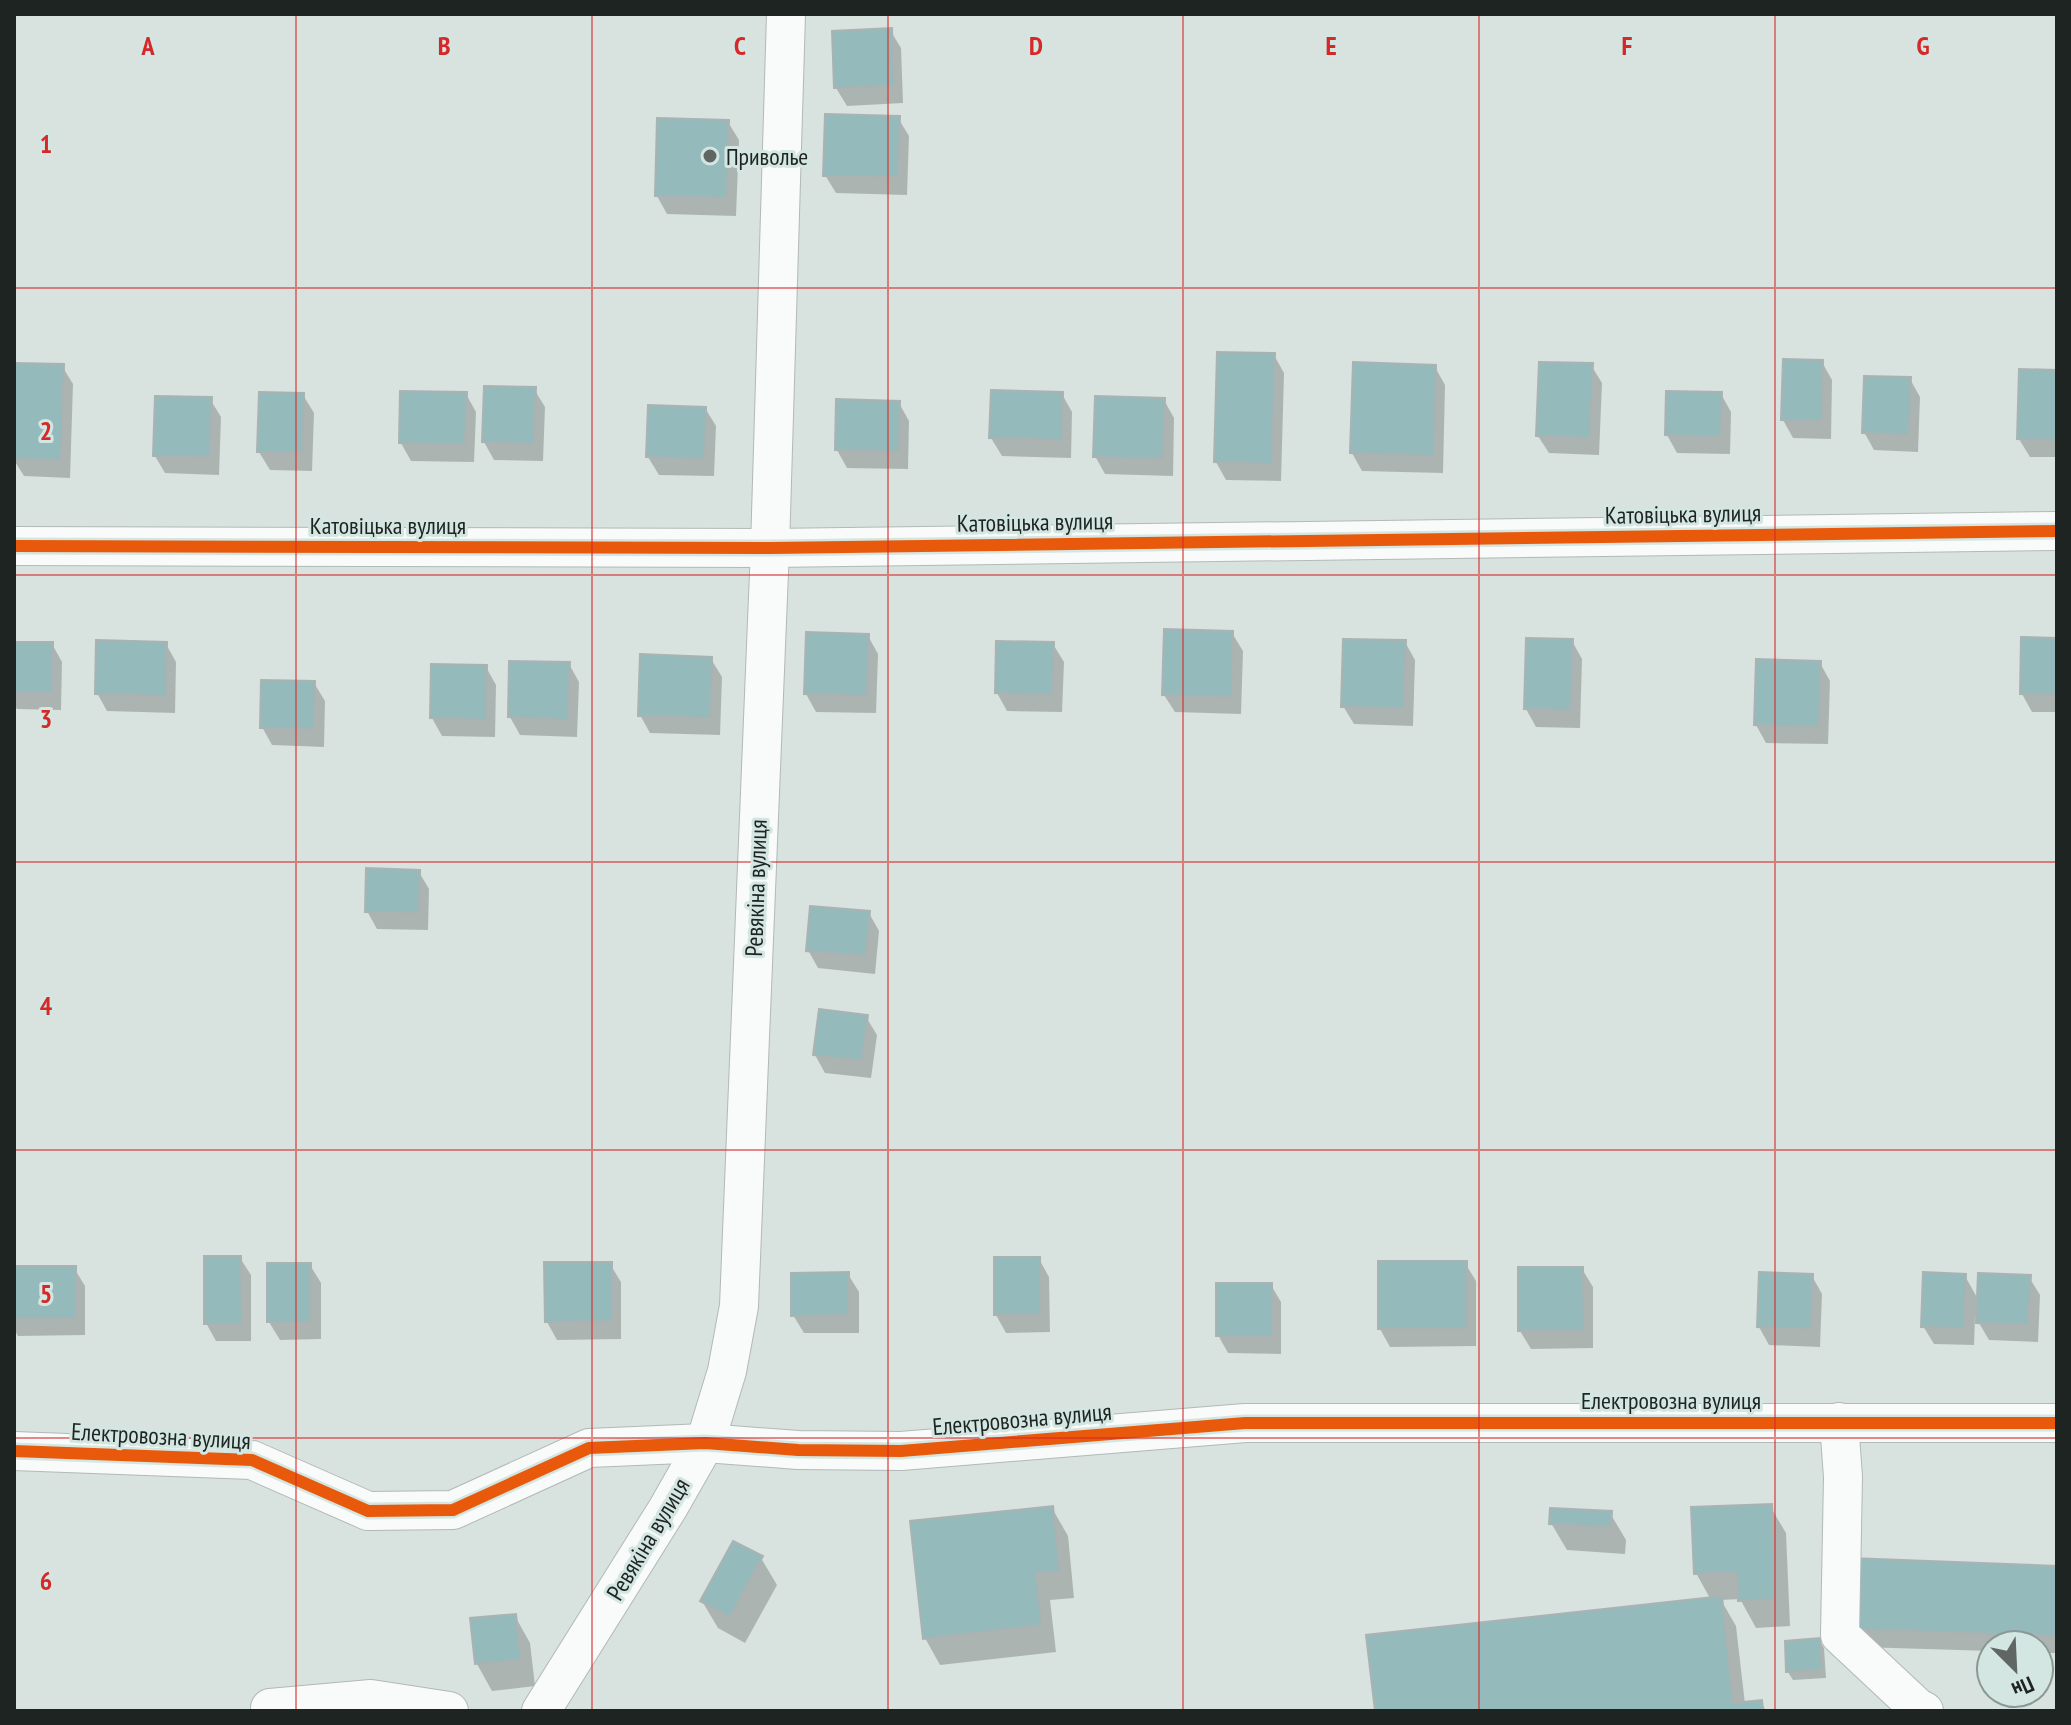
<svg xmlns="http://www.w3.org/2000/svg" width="2071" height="1725" viewBox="0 0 2071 1725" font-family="'PT Sans Narrow',sans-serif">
  <rect width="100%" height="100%" fill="#d8e2df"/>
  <g fill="#0003">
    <path d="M890 30 901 48 903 103 847 106 836 88Z"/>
    <path d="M898 118 909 136 907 195 836 193 825 175Z"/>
    <path d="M728 122 739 140 736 216 667 214 657 196Z"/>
    <path d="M1274 355 1284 373 1281 481 1226 480 1216 462Z"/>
    <path d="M1822 362 1832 380 1831 439 1793 438 1783 420Z"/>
    <path d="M1591 365 1602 383 1599 455 1549 453 1538 436Z"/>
    <path d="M62 366 73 384 70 478 24 476 14 460V429Z"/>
    <path d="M1435 367 1445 385 1443 473 1362 471 1352 453Z"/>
    <path d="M2057 372V457H2030L2019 439Z"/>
    <path d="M1910 379 1920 397 1918 452 1874 450 1864 432Z"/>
    <path d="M534 389 545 407 543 461 494 460 484 442Z"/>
    <path d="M466 394 476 412 474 462 411 461 401 443Z"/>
    <path d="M1062 394 1072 412 1071 458 1002 456 991 438Z"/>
    <path d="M1721 394 1731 412 1730 454 1677 453 1667 435Z"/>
    <path d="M303 395 314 413 312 471 270 470 259 452Z"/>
    <path d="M210 399 221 417 219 475 165 473 155 456Z"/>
    <path d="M1164 400 1174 418 1173 476 1105 474 1095 456Z"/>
    <path d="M899 403 909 421 908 469 847 468 837 450Z"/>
    <path d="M705 408 716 426 714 476 659 475 648 457Z"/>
    <path d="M1232 633 1243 651 1241 714 1175 712 1164 695Z"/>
    <path d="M868 636 878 654 876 713 816 712 806 694Z"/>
    <path d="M2057 640V712H2032L2022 694Z"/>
    <path d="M1572 641 1582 659 1580 728 1536 727 1526 709Z"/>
    <path d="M1405 642 1415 660 1413 726 1354 724 1343 706Z"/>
    <path d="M14 644H52L62 662 61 710 17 709 14 705Z"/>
    <path d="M166 644 176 662 175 713 107 711 97 693Z"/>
    <path d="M1053 644 1064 662 1062 712 1007 711 997 693Z"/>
    <path d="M711 659 722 677 720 735 650 733 640 715Z"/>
    <path d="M1820 663 1830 681 1828 744 1766 743 1756 725Z"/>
    <path d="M569 664 579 682 577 737 520 735 510 717Z"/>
    <path d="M486 667 496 685 495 737 442 736 432 718Z"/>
    <path d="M314 683 325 701 324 747 272 745 262 727Z"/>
    <path d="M419 872 429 889 428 930 377 929 367 911Z"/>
    <path d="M869 913 879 931 875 974 818 968 808 950Z"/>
    <path d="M866 1017 877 1035 871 1078 825 1073 815 1055Z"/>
    <path d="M240 1258 251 1275V1341H216L206 1323Z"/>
    <path d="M1039 1259 1049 1277 1050 1332 1006 1333 996 1315Z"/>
    <path d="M1465 1263 1476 1281V1346L1390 1347 1380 1329Z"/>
    <path d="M610 1264 621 1282V1339L557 1340 547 1322Z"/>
    <path d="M310 1265 321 1283V1339L280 1340 269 1322Z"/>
    <path d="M14 1268H74L85 1286V1335L18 1336 14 1329Z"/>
    <path d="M1582 1269 1593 1287V1348L1531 1349 1520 1331Z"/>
    <path d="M848 1274 859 1292V1333H804L793 1315Z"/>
    <path d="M1812 1276 1822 1294 1820 1347 1769 1345 1759 1327Z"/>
    <path d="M1965 1276 1979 1301 2029 1277 2040 1295 2038 1342 1989 1340 1975 1316 1974 1345 1934 1344 1923 1326Z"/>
    <path d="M1271 1285 1281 1302V1354L1228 1353 1218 1335Z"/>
    <path d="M1770 1506 1786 1533 1790 1626 1756 1628 1740 1599 1721 1600 1736 1626 1745 1704 1761 1702 1766 1711H1377L1711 1600 1696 1573Z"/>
    <path d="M1052 1508 1068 1536 1074 1598 1050 1600 1056 1652 940 1665 925 1638Z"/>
    <path d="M1610 1513 1626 1540 1625 1554 1567 1550 1551 1523Z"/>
    <path d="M761 1558 777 1585 745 1643 718 1628 702 1601Z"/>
    <path d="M2057 1568V1653H2039V1645H1991V1651L1860 1647 1850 1629Z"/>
    <path d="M515 1616 530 1643 535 1686 492 1691 477 1664Z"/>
    <path d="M1819 1640 1824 1648 1826 1678 1793 1680 1788 1672Z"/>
  </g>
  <g fill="#94babc" stroke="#abb3b2" stroke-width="2">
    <path d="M892 28 894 86 834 88 832 31Z"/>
    <path d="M825 114 900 116 898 177 823 176Z"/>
    <path d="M657 118 729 120 727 198 655 196Z"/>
    <path d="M1217 352 1275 353 1272 464 1214 462Z"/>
    <path d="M1783 359 1823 360 1822 421 1781 420Z"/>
    <path d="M1353 362 1436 365 1434 456 1350 453Z"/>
    <path d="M1539 362 1593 363 1590 438 1536 436Z"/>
    <path d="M14 363 64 364 61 460 14 459Z"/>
    <path d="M2019 369 2057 370V440L2017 439Z"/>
    <path d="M1864 376 1911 377 1909 435 1862 433Z"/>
    <path d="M484 386 536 387 534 444 482 442Z"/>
    <path d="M991 390 1063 392 1062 440 989 438Z"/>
    <path d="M400 391 467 392 465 445 399 443Z"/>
    <path d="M1666 391 1722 392 1721 437 1665 435Z"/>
    <path d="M259 392 304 393 303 453 257 452Z"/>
    <path d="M155 396 212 397 210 457 153 456Z"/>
    <path d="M1095 396 1165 398 1163 459 1093 457Z"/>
    <path d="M836 399 900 401 899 452 835 450Z"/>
    <path d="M648 405 706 407 705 459 646 457Z"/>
    <path d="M1164 629 1233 631 1232 697 1162 695Z"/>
    <path d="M806 632 869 634 867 696 804 694Z"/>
    <path d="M2021 637 2057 638V695L2020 694Z"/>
    <path d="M1526 638 1573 639 1571 710 1524 709Z"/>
    <path d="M1343 639 1406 640 1404 708 1341 707Z"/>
    <path d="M96 640 167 642 166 696 95 694Z"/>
    <path d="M996 641 1054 642 1053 695 995 693Z"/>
    <path d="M14 642H53L52 692H14Z"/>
    <path d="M640 654 712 657 711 718 638 716Z"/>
    <path d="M1756 659 1821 661 1819 727 1754 725Z"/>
    <path d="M509 661 570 662 568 720 508 717Z"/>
    <path d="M431 664 487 665 486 720 430 718Z"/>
    <path d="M261 680 315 681 314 729 260 728Z"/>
    <path d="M366 868 420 870 419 913 365 912Z"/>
    <path d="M810 906 870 911 866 956 806 951Z"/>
    <path d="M819 1009 868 1015 862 1061 813 1055Z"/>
    <path d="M204 1256H241L242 1324H204Z"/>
    <path d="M994 1257H1040L1041 1315H994Z"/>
    <rect x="1378" y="1261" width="89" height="68"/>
    <path d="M544 1262H612V1321L545 1322Z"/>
    <rect x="267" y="1263" width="44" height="59"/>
    <rect x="14" y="1266" width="62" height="52"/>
    <path d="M1518 1267H1583L1584 1331H1518Z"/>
    <path d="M849 1272V1315L791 1316V1273Z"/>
    <path d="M1759 1272 1813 1274 1811 1329 1757 1327Z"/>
    <path d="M1923 1272 1966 1274 1964 1328 1921 1327Z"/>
    <path d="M1978 1273 2031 1275 2028 1325 1976 1323Z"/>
    <rect x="1216" y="1283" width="56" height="53"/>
    <path d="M1772 1504 1776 1599 1738 1601 1737 1572 1694 1574 1691 1507Z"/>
    <path d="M1053 1506 1060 1571 1036 1573 1042 1625 923 1639 910 1521Z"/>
    <path d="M1550 1508 1612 1511 1611 1527 1549 1524Z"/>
    <path d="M733 1541 763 1556 730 1617 700 1601Z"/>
    <path d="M1850 1558 2057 1566V1636L1848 1629Z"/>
    <path d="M1722 1596 1733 1703 1762 1700 1763 1711H1375L1366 1635Z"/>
    <path d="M516 1614 521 1660 475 1664 470 1618Z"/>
    <path d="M1820 1638 1822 1670 1786 1672 1785 1641Z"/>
  </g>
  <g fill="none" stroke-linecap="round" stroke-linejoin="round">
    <defs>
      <g id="minor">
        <path d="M14 546 770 548 2057 531"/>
        <path d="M1839 1422 1843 1477 1840 1635 1918 1708 1924 1711"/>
        <path d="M14 1451 252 1460 368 1511 453 1510 589 1448 705 1443 798 1450 901 1451 1245 1423H2057"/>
        <path d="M271 1711 270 1708 371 1699 449 1711"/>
        <path d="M541 1711 668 1508 705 1443 727 1371 739 1306 770 548 786 14"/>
      </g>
    </defs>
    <use href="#minor" stroke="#b2b9b7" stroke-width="40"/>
    <use href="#minor" stroke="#f9fbfa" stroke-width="38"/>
    <defs>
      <g id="cycleway">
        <path d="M14 546 770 548 2057 531"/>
        <path d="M14 1451 252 1460 368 1511 453 1510 589 1448 705 1443 798 1450 901 1451 1245 1423H2057"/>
      </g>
    </defs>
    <use href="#cycleway" stroke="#d4e6e1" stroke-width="17"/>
    <use href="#cycleway" stroke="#e8590c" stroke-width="12"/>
  </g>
  <path fill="none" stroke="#d62828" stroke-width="2" stroke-opacity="0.55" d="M296 14V1711M592 14V1711M888 14V1711M1183 14V1711M1479 14V1711M1775 14V1711M14 288H2057M14 575H2057M14 862H2057M14 1150H2057M14 1438H2057"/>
  <circle fill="#5f6664" stroke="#d4e6e1" stroke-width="3" cx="710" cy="156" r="8"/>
  <g text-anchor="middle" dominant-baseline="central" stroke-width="6" stroke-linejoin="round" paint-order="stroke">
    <g font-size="24" fill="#1e2422" stroke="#d4e6e1" text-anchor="start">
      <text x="726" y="156">Приволье</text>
    </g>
    <g font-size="24" fill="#1e2422" stroke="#d4e6e1">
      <text transform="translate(1683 514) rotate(-1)">Катовіцька вулиця</text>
      <text transform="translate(1035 522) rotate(-1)">Катовіцька вулиця</text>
      <text x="388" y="525">Катовіцька вулиця</text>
      <text transform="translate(756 888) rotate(-88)">Ревякіна вулиця</text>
      <text x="1671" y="1400">Електровозна вулиця</text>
      <text transform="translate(1022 1419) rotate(-5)">Електровозна вулиця</text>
      <text transform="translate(161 1436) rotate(3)">Електровозна вулиця</text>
      <text transform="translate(648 1539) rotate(-59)">Ревякіна вулиця</text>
    </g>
  </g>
  <g font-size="26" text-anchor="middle" font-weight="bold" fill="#d62828" stroke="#d4e6e1" stroke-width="6" stroke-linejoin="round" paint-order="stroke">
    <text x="148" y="55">A</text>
    <text x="444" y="55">B</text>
    <text x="740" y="55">C</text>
    <text x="1036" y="55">D</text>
    <text x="1331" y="55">E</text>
    <text x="1627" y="55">F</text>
    <text x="1923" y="55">G</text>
    <text x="46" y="153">1</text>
    <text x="46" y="440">2</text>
    <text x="46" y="728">3</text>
    <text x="46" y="1015">4</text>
    <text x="46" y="1303">5</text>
    <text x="46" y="1590">6</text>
  </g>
  <rect width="2071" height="1725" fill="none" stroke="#1e2422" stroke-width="32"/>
  <g transform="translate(2015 1669) rotate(156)"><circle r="38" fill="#d4e6e1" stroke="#8b9895" stroke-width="2"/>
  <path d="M0-6L14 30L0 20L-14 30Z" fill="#5f6664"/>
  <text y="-12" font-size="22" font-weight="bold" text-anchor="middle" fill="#1e2422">Пн</text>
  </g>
</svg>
